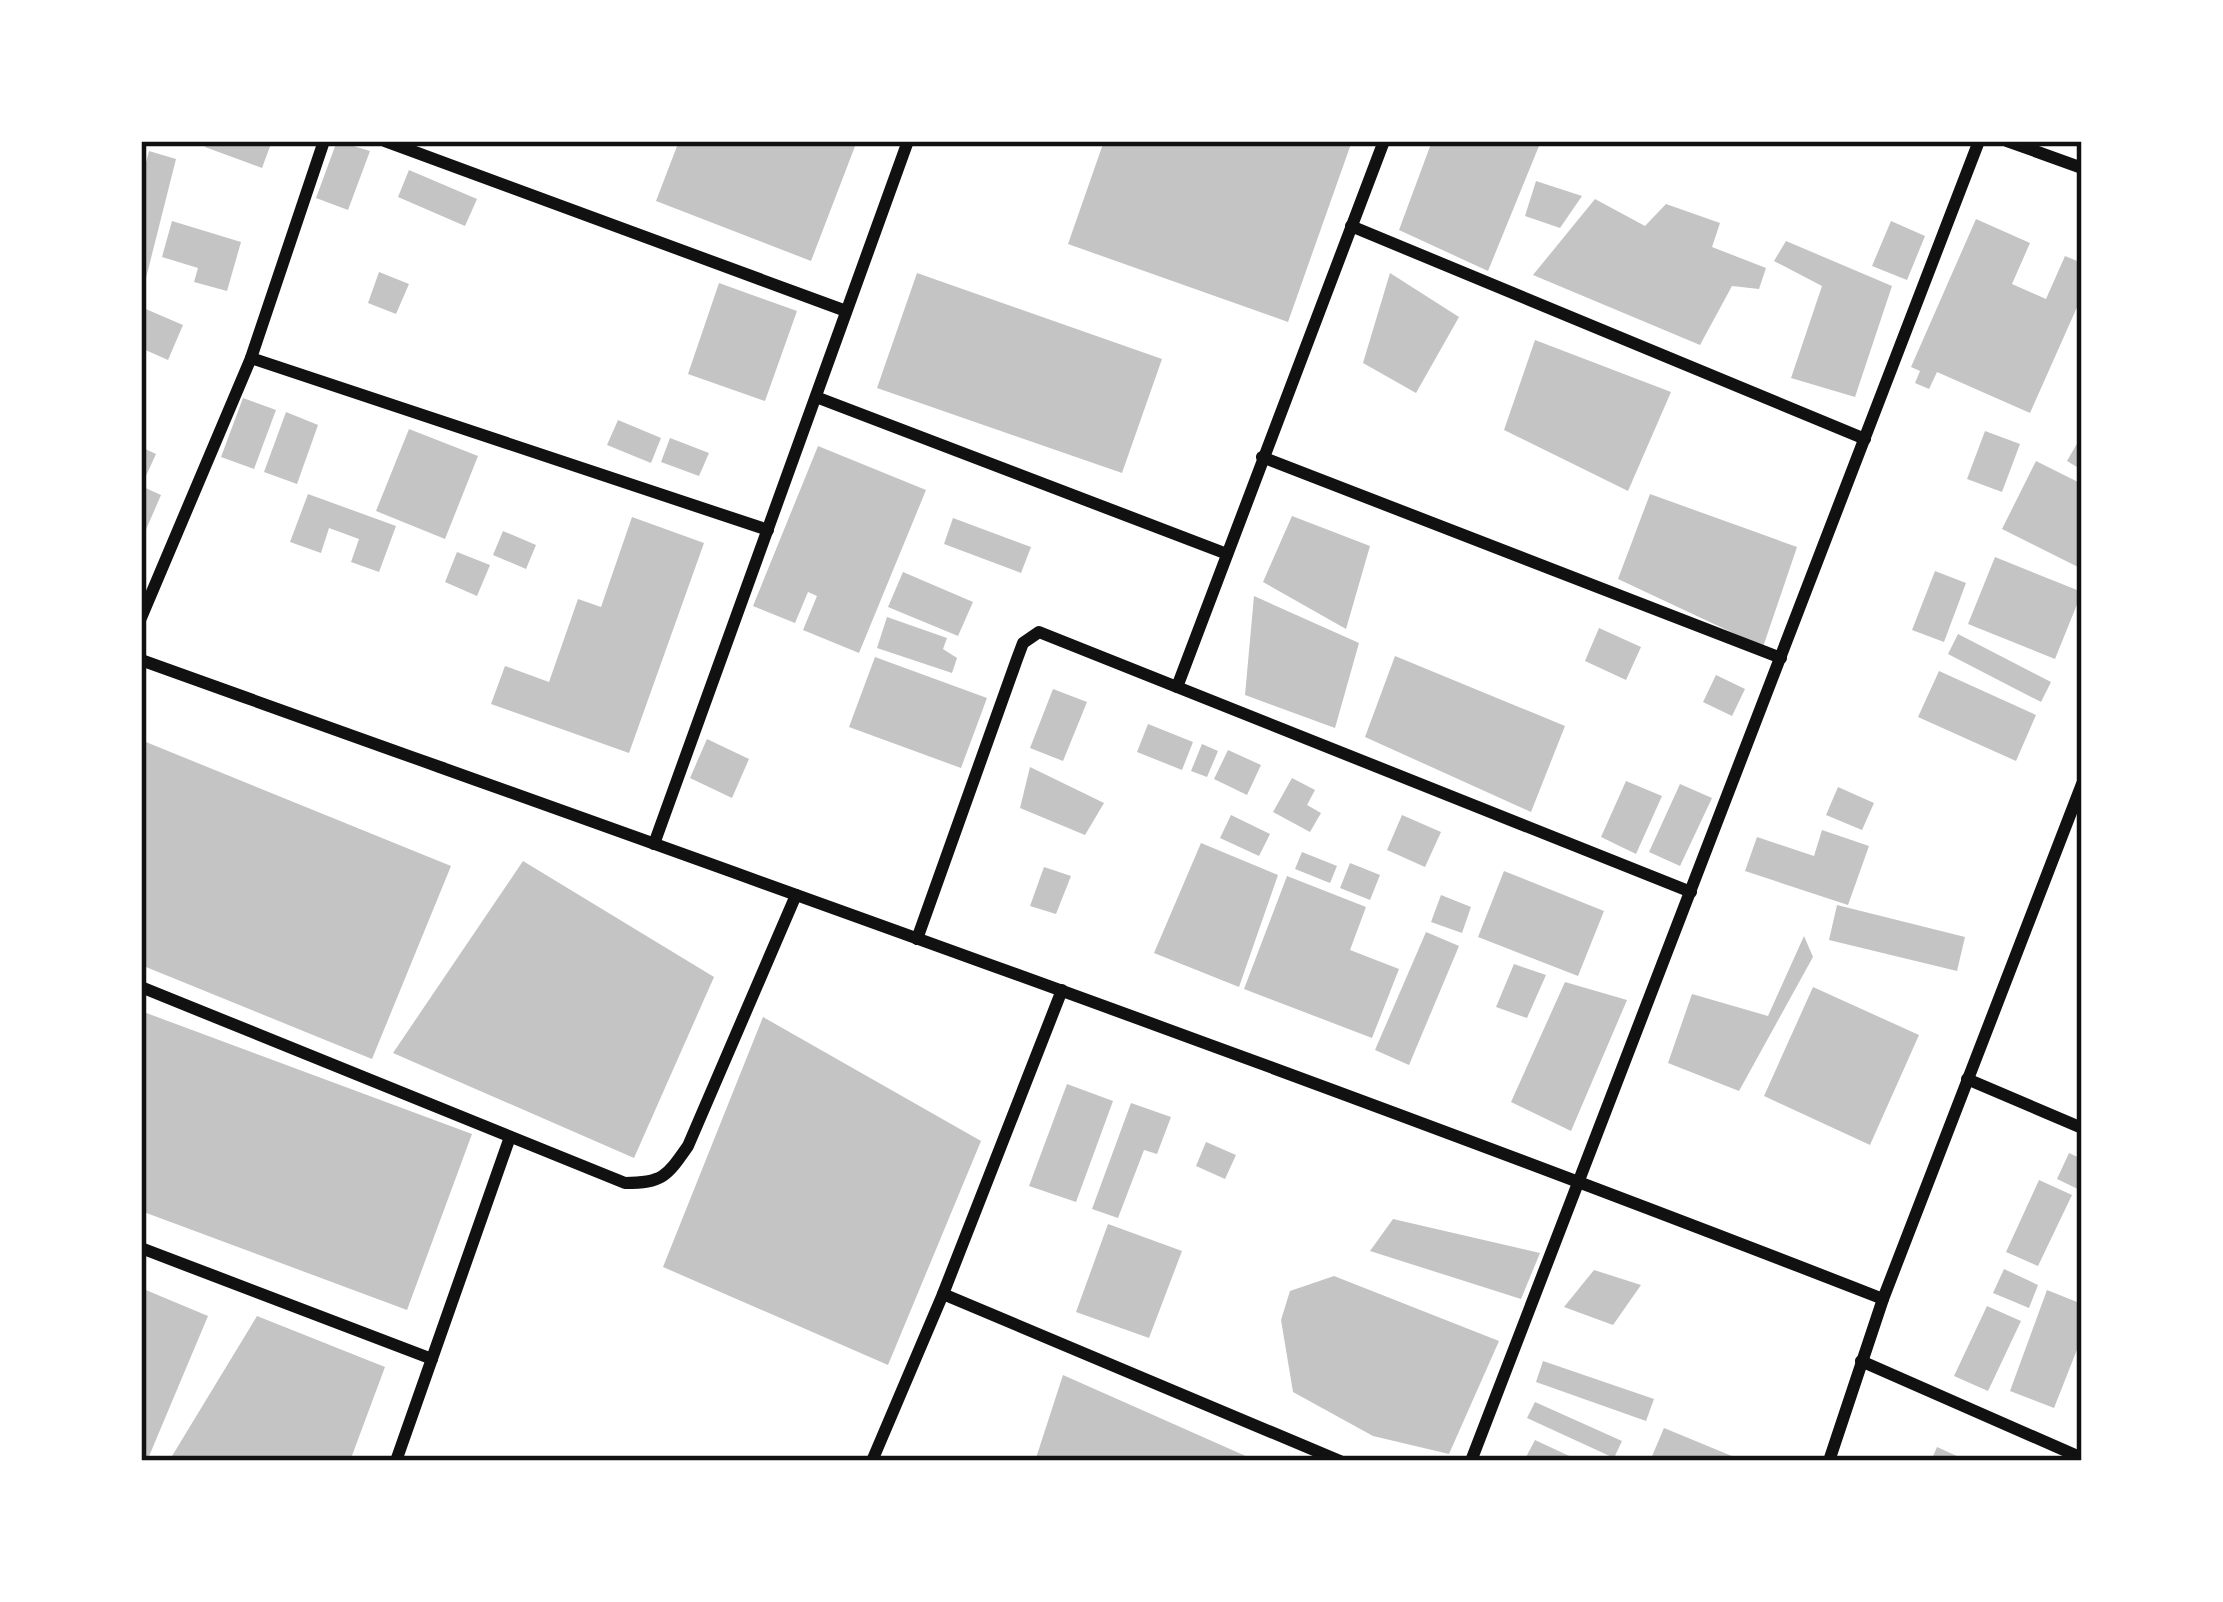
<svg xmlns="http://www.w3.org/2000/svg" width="2223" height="1602" viewBox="0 0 2223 1602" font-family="Poppins,sans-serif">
  <rect width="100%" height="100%" fill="#fff"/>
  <g fill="#c4c4c4">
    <path d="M207 141H272L262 168 205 147Z"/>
    <path d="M337 141 370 151 348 210 316 198Z"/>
    <path d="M679 141H857L811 261 656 201Z"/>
    <path d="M1104 141H1352L1288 322 1068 244Z"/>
    <path d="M1432 141H1541L1488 271 1399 230Z"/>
    <path d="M149 151 176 159 143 290 141 181Z"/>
    <path d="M409 170 477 199 465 226 398 197Z"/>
    <path d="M1536 181 1582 196 1560 228 1525 216Z"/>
    <path d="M1595 199 1645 226 1666 204 1720 223 1712 247 1766 268 1759 289 1732 286 1700 345 1533 275Z"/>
    <path d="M1976 219 2030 243 2012 284 2046 299 2065 256 2082 263V296L2030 413 1937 372 1929 389 1915 383 1920 371 1911 367Z"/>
    <path d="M172 221 241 242 227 291 194 282 198 268 162 257Z"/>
    <path d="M1891 221 1925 236 1907 280 1872 266Z"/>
    <path d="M1786 241 1892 286 1855 397 1791 378 1822 286 1774 261Z"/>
    <path d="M379 272 409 284 396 314 368 303Z"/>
    <path d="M917 273 1162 359 1122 473 877 388Z"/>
    <path d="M1390 273 1459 317 1416 393 1363 363Z"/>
    <path d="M719 283 797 311 765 401 688 374Z"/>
    <path d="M141 307 183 325 168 360 141 348Z"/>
    <path d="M1535 340 1671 392 1628 491 1504 430Z"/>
    <path d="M243 398 276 410 254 469 221 457Z"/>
    <path d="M286 412 318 425 297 484 264 472Z"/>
    <path d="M618 420 661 438 651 463 607 445Z"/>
    <path d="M409 429 478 456 445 539 376 511Z"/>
    <path d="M1985 431 2020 444 2002 492 1967 479Z"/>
    <path d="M2082 435V470L2067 461Z"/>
    <path d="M670 438 709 453 699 476 661 462Z"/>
    <path d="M818 446 926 490 859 653 803 630 817 596 808 592 795 623 753 606Z"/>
    <path d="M141 447 156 454 145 478 141 476Z"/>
    <path d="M2036 461 2082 484V569L2002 529Z"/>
    <path d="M141 486 161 495 141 541Z"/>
    <path d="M308 494 396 526 379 572 351 562 359 539 329 528 321 553 290 542Z"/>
    <path d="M1650 494 1797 547 1763 647 1618 579Z"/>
    <path d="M1292 516 1370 546 1346 629 1263 582Z"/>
    <path d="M632 517 704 543 629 753 491 704 505 666 549 682 578 599 601 607Z"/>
    <path d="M953 518 1031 547 1021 573 944 544Z"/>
    <path d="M503 531 536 545 526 569 493 555Z"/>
    <path d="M457 552 490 565 477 596 445 582Z"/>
    <path d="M1995 557 2082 592 2055 659 1968 624Z"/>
    <path d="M1935 571 1966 583 1944 642 1912 630Z"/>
    <path d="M903 572 973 602 958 636 888 607Z"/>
    <path d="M1254 596 1359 643 1335 728 1245 695Z"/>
    <path d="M887 617 947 638 943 649 957 658 952 673 877 648Z"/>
    <path d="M1599 628 1641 647 1626 680 1585 661Z"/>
    <path d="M1958 634 2051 682 2041 702 1948 654Z"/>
    <path d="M1395 656 1565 726 1531 812 1365 737Z"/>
    <path d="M875 657 987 698 961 768 849 727Z"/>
    <path d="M1939 671 2036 715 2016 761 1918 717Z"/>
    <path d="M1716 675 1745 689 1732 716 1703 702Z"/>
    <path d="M1053 689 1087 702 1063 761 1030 748Z"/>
    <path d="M1148 724 1193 742 1182 770 1137 752Z"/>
    <path d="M707 739 749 759 732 798 690 778Z"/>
    <path d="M141 740 451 866 372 1059 141 965Z"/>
    <path d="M1202 744 1218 751 1207 777 1191 771Z"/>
    <path d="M1228 750 1261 765 1247 795 1214 779Z"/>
    <path d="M1030 767 1104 803 1085 835 1020 808Z"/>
    <path d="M1292 778 1315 790 1307 805 1321 813 1310 832 1273 812Z"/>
    <path d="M1626 781 1662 796 1636 854 1601 837Z"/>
    <path d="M1680 784 1712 798 1680 866 1649 852Z"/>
    <path d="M1838 787 1874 803 1862 830 1826 815Z"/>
    <path d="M1231 815 1270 834 1259 856 1220 838Z"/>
    <path d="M1402 815 1441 832 1425 867 1387 850Z"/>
    <path d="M1822 830 1869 846 1848 905 1745 871 1757 837 1814 856Z"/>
    <path d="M1201 843 1278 875 1239 987 1154 953Z"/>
    <path d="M1302 852 1337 866 1330 883 1295 869Z"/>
    <path d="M523 861 714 977 634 1158 393 1053Z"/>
    <path d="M1350 863 1380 875 1370 900 1340 888Z"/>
    <path d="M1044 867 1071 876 1056 914 1030 906Z"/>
    <path d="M1504 871 1604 911 1578 976 1478 937Z"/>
    <path d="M1287 876 1366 907 1350 950 1399 969 1372 1038 1244 989Z"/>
    <path d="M1441 895 1471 907 1462 933 1431 922Z"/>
    <path d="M1837 905 1965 937 1957 971 1829 940Z"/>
    <path d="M1426 932 1459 946 1409 1065 1375 1050Z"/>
    <path d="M1804 936 1813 957 1739 1091 1668 1063 1692 994 1768 1016Z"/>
    <path d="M1514 964 1546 975 1527 1018 1496 1007Z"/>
    <path d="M1565 982 1627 1000 1571 1131 1511 1102Z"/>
    <path d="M1813 987 1919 1035 1870 1145 1764 1096Z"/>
    <path d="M141 1011 472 1134 407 1310 141 1211Z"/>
    <path d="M763 1017 981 1141 888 1365 663 1267Z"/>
    <path d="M1067 1084 1113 1101 1076 1202 1029 1186Z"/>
    <path d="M1131 1103 1171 1117 1157 1154 1144 1150 1118 1218 1092 1209Z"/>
    <path d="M1206 1142 1236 1155 1225 1179 1196 1166Z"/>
    <path d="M2069 1153 2082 1159V1191L2057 1179Z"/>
    <path d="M2039 1180 2072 1195 2038 1266 2006 1252Z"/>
    <path d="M1393 1219 1540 1253 1521 1299 1370 1251Z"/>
    <path d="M1108 1224 1182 1251 1149 1338 1076 1312Z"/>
    <path d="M2004 1269 2038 1285 2029 1308 1993 1293Z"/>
    <path d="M1594 1270 1641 1285 1613 1325 1564 1307Z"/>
    <path d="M1334 1276 1499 1341 1449 1454 1373 1436 1293 1392 1281 1320 1290 1291Z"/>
    <path d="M141 1288 208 1316 147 1461H141Z"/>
    <path d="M2047 1290 2082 1304V1337L2054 1408 2010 1391Z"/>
    <path d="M1987 1306 2021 1321 1988 1391 1954 1376Z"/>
    <path d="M257 1316 385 1367 350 1461H169Z"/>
    <path d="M1543 1361 1654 1399 1646 1421 1536 1382Z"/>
    <path d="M1063 1375 1257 1461H1035Z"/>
    <path d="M1535 1402 1622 1441 1614 1458 1527 1418Z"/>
    <path d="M1664 1428 1744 1461H1650Z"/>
    <path d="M1535 1440 1580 1461H1524Z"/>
    <path d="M1937 1447 1968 1461H1931Z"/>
  </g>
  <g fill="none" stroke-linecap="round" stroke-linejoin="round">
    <g stroke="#111" stroke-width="12">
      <path d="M385 141 846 311"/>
      <path d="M1384 141 1177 687 1691 892"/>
      <path d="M2007 141 2082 168"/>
      <path d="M1351 226 1865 439"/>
      <path d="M251 358 768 530"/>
      <path d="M816 397 1227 554"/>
      <path d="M1262 457 1781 658"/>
      <path d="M141 618 251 358 324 141"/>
      <path d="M141 660C723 869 1307 1074 1883 1299"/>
      <path d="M654 844 908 141"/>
      <path d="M917 939 1017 659 1023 643 1039 632 1177 687"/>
      <path d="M141 987 625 1183C663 1183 667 1176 688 1146L796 895"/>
      <path d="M1967 1079 2082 1128"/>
      <path d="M141 1248 432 1359"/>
      <path d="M943 1294 1340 1461"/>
      <path d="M1861 1361 2082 1458"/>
      <path d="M396 1461 510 1137"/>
      <path d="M872 1461 943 1294 1062 990"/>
      <path d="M1471 1461 1979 141"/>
      <path d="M1829 1461 1883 1299 2082 784"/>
    </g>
  </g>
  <rect width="2223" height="1602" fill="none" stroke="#ffffff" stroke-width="288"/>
  <rect x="144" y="144" width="1935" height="1314" fill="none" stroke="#111" stroke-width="4.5"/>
</svg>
